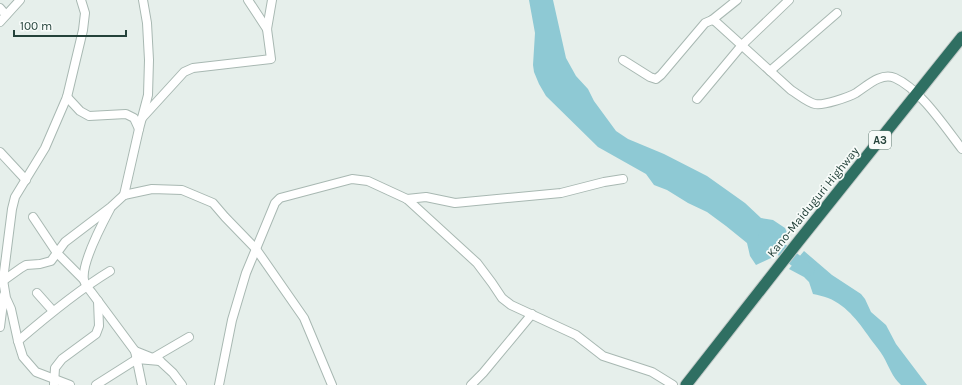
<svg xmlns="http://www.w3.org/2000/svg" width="962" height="385" viewBox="0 0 962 385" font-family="Karla,sans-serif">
  <rect width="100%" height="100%" fill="#e6efeb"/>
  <g fill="#8ec9d4">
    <path d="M529 0H553L566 58 576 76 588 89 594 101 616 131 628 139 664 154 707 176 745 203 761 218 773 220 785 228 789 237 771 258 756 265 750 256 747 243 726 226 707 212 688 203 667 190 654 185 646 174 598 147 546 96 539 84 534 72 533 65 535 33Z"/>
    <path d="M804 251 832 275 861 294 865 299 871 312 886 325 896 344 927 385H901C892 377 889 366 883 356 880 351 876 346 872 341 860 324 848 306 828 298 823 296 818 295 813 294L809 282 804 277 789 269Z"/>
  </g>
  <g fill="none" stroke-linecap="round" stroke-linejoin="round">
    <path stroke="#8ec9d4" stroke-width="13" d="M765 237 808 270"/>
    <defs>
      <g id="minor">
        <path d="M248 0 267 29"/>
        <path d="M0 8 6 15"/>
        <path d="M712 20 737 0"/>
        <path d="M0 22 20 0"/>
        <path d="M623 60 650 77 656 79 661 75 705 23 712 20 716 22 791 90C799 95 807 102 815 104 823 106 849 97 856 93 867 86 881 72 895 78 920 89 945 127 962 149"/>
        <path d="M770 71 837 13"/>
        <path d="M67 97 80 111 89 116 126 114 134 118 139 129"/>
        <path d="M697 99 742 45 789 0"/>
        <path d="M142 118 184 72 193 68 271 59 267 29 272 0"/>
        <path d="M0 152 26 180"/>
        <path d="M124 195 139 129 148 95 149 60 147 23 143 0"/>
        <path d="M407 199 426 197 455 203 561 193 604 182 623 179"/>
        <path d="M110 209C102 224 81 264 84 280 85 285 89 289 92 293L135 351 142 385"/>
        <path d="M33 217 57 253 83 279"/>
        <path d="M0 283 21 268 26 265 40 264 51 261 65 242 111 207 124 195 152 189 182 190 213 203 225 217 256 249 304 318 332 385"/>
        <path d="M37 293 53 311"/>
        <path d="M0 327 4 295"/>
        <path d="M18 341C47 316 77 291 110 271"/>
        <path d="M135 351 160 361 173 373 182 385"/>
        <path d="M153 358 189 337"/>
        <path d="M54 384 55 368 62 359 96 334 99 326 98 301"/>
        <path d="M70 385 36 372 23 357 18 341 11 309 6 298 3 280 12 209 15 197 45 148 67 97 83 30 85 13 81 0"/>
        <path d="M96 385 137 359 160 361"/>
        <path d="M219 385 232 320 246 273 275 203 280 198 352 179 368 181 407 199 477 263 492 283 502 298 511 305 576 335 603 356 652 372 673 385"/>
        <path d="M471 385 483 373 532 314"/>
      </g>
      <path id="highway" d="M686 385 798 242 962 37"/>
    </defs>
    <use href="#minor" stroke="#a8b8b2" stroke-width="10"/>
    <use href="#highway" stroke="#c2cac8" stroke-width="13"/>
    <use href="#minor" stroke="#fff" stroke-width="8"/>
    <use href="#highway" stroke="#2f6f62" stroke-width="11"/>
  </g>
  <g text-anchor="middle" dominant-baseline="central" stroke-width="3.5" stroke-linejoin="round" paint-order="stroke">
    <rect fill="#f7fbf9" stroke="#637a73" stroke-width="1" x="869" y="131" width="22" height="18" rx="3"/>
    <g font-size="11" font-weight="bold" fill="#24423a">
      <text x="880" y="140">A3</text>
    </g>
    <g font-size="12" fill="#24423a" stroke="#f7fbf9">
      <text transform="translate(813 202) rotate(-51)">Kano-Maiduguri Highway</text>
    </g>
  </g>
  <path d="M14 30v6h112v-6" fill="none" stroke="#24423a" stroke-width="2"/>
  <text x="20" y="30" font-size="12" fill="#24423a" stroke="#f7fbf9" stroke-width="3" paint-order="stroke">100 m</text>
</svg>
